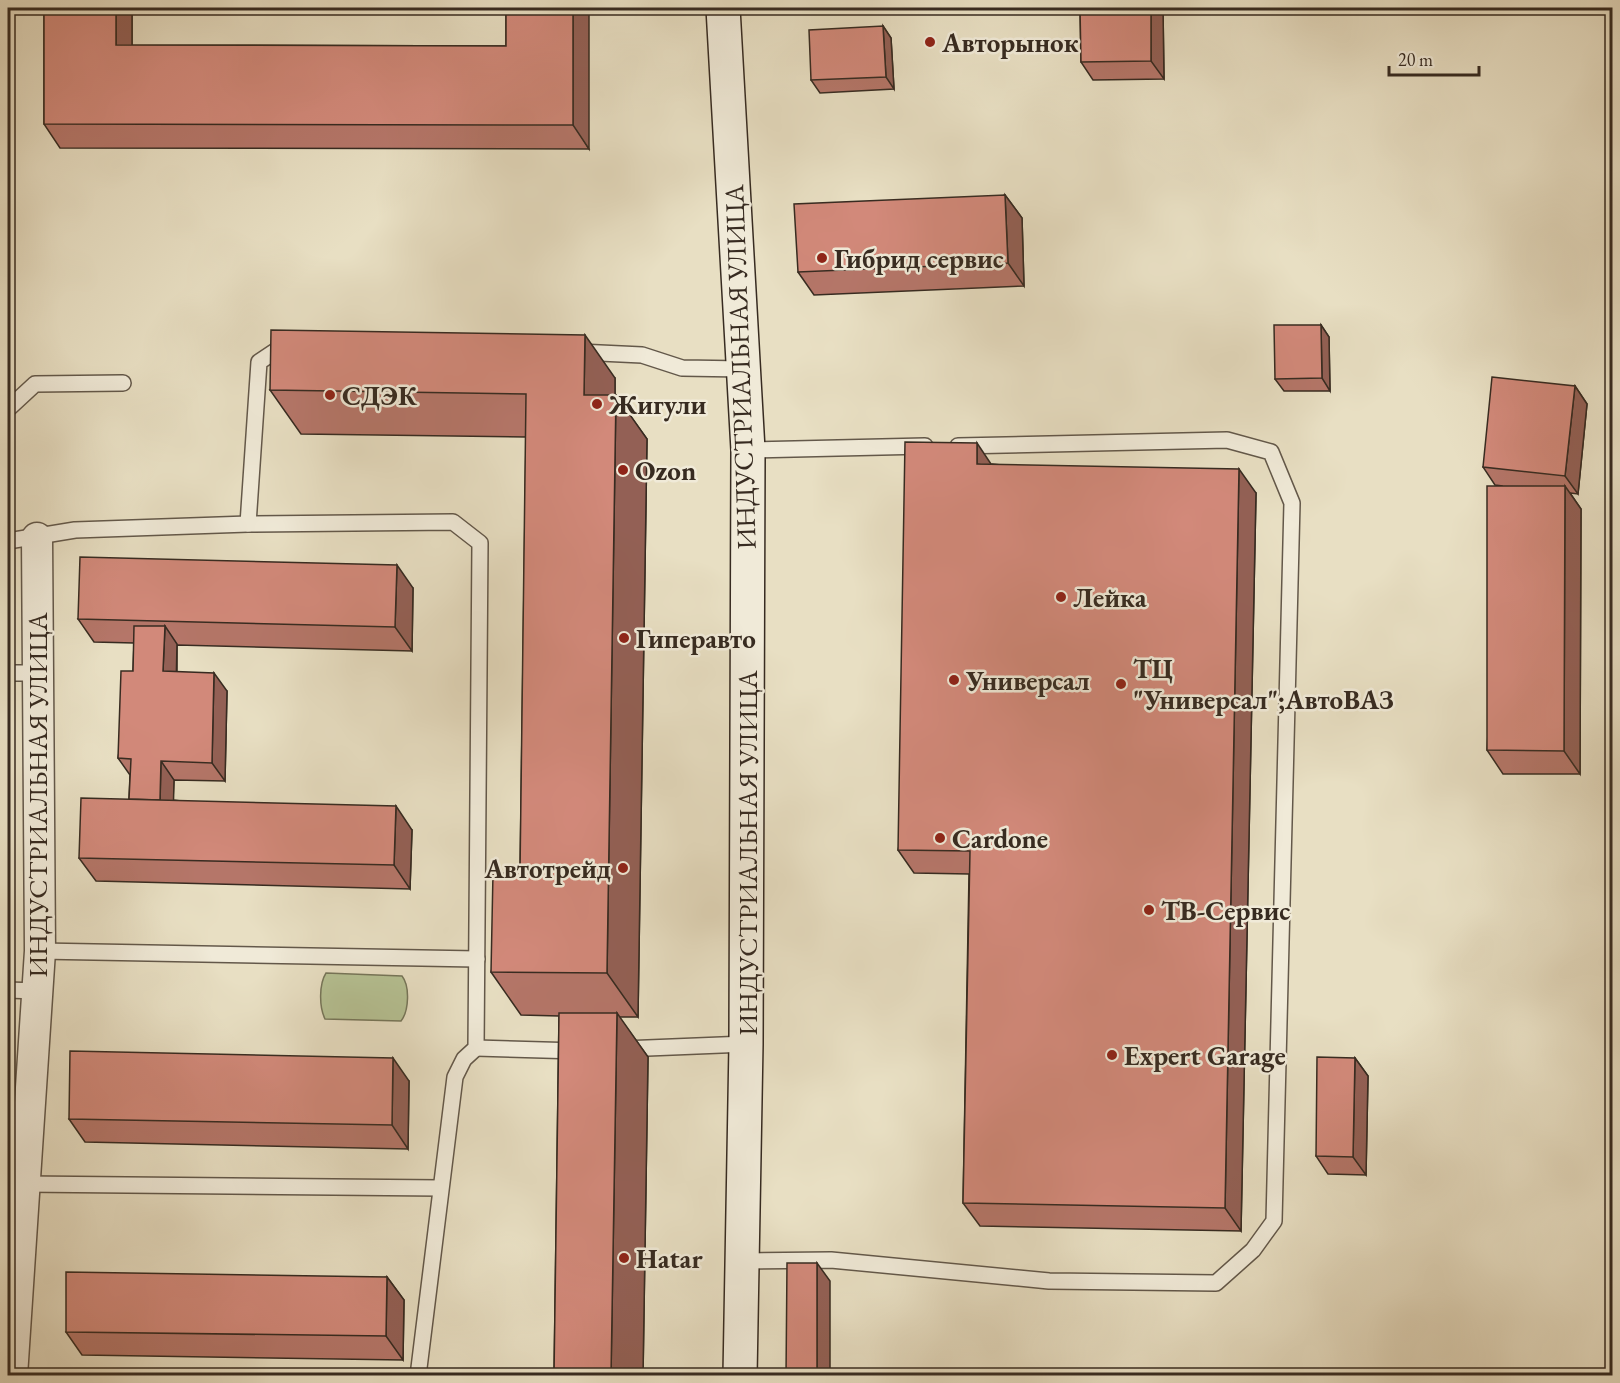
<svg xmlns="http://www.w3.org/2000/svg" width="1620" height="1383" viewBox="0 0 1620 1383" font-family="'EB Garamond',serif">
  <rect width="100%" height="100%" fill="#e8dfc3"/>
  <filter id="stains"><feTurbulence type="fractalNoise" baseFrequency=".00333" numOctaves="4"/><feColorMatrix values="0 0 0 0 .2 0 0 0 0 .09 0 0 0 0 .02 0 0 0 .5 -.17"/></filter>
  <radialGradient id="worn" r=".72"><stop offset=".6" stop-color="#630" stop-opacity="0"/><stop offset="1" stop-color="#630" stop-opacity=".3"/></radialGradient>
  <path fill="#b6c294" stroke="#76765a" stroke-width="1.5" d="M326 973 402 976C410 986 409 1011 401 1021L325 1019C319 1007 319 984 326 973Z"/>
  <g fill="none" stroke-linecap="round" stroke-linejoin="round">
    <defs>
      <g id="lane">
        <path d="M579 352 642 355 682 368 744 369"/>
        <path d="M8 409 35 384 123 383"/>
        <path d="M748 450 925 446"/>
        <path d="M248 524 259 362 286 344"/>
        <path d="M8 541 75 530 248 524 453 522 480 543 476 1048 464 1059 455 1077 418 1376"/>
        <path d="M8 673H39"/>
        <path d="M40 951 477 959"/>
        <path d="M8 990 36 991"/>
        <path d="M476 1048 578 1051"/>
        <path d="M623 1049 746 1044"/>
        <path d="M24 1184 440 1188"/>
        <path d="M742 1261 831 1260 1049 1281 1216 1283 1253 1250 1274 1221 1292 503 1271 452 1227 440 958 446"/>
      </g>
      <path id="street" d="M12 1376 40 951 37 538"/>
      <path id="secondary" d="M723 8 748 450 746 1044 740 1376"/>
    </defs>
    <use href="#lane" stroke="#63584a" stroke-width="18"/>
    <use href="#street" stroke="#63584a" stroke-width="33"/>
    <use href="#secondary" stroke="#372b21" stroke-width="36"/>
    <use href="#lane" stroke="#f0ead8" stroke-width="15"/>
    <use href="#street" stroke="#f0ead8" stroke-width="30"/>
    <use href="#secondary" stroke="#f0ead8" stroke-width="33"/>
  </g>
  <g fill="#b57669" stroke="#372b21" stroke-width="1.5">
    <path d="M44 8H132V45L506 46V8L589 149 60 148 44 124Z"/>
    <path d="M1080 8H1163L1164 79 1093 80 1081 62Z"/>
    <path d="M883 26 891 38 894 89 820 93 811 80Z"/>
    <path d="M1005 195 1022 218 1024 286 814 295 798 272Z"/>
    <path d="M1321 325 1329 337 1330 391H1284L1275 379Z"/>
    <path d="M615 378V395L647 439 638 1017H619L648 1057 643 1376H554L559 1016 521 1015 491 972 520 873 526 437 301 434 270 390Z"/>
    <path d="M1575 386 1587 404 1578 494 1570 493 1581 509 1580 774H1503L1487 750 1502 486 1495 485 1483 467Z"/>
    <path d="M992 464 1256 493 1241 1231 980 1226 963 1203 969 874 914 873 898 850Z"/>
    <path d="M413 588 412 651 177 645V672L227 691 225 781 174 780 173 800 412 830 410 889 96 881 79 858 129 799 130 775 118 758 133 671 134 643 94 642 78 619Z"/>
    <path d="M1355 1058 1368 1076 1366 1175 1328 1174 1316 1156Z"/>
    <path d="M409 1081 408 1149 85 1142 69 1119Z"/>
    <path d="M387 1277 404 1300 403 1360 82 1355 66 1332Z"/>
  </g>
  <g fill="#936055" stroke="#372b21" stroke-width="1.5">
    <path d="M116 8H132V69L116 45Z"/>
    <path d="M573 8H589V149L573 125Z"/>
    <path d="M1151 8H1163L1164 79 1151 61Z"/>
    <path d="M883 26 891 38 894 89 886 77Z"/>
    <path d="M1005 195 1022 218 1024 286 1008 263Z"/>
    <path d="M1321 325 1329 337 1330 391 1322 378Z"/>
    <path d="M585 335 615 378V439L584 395Z"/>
    <path d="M1575 386 1587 404 1578 494 1565 476Z"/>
    <path d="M616 395 647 439 638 1017 607 973Z"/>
    <path d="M977 443 993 467 977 464Z"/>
    <path d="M1239 469 1256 493 1241 1231 1225 1208Z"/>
    <path d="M1565 486 1581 509 1580 774 1564 751Z"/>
    <path d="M397 565 413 588 412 651 395 627Z"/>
    <path d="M165 626 177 644 176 689 163 671Z"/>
    <path d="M214 673 227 691 225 781 212 763Z"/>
    <path d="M161 761 174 780 173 823 160 805Z"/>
    <path d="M396 806 412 830 410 889 394 865Z"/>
    <path d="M617 1013 648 1057 643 1376H611Z"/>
    <path d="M393 1058 409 1081 408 1149 392 1125Z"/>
    <path d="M1355 1058 1368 1076 1366 1175 1353 1157Z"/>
    <path d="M817 1263 830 1281V1376H817Z"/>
    <path d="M387 1277 404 1300 403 1360 386 1336Z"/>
  </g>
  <g fill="#d2897a" stroke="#372b21" stroke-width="1.5">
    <path d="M44 8H116V45L506 46V8H573V125L44 124Z"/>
    <path d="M1080 8H1151V61L1081 62Z"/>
    <path d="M883 26 886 77 811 80 809 30Z"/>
    <path d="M1005 195 1008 263 798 272 794 204Z"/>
    <path d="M1274 325H1321L1322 378 1275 379Z"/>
    <path d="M271 330 585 335 584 395H616L607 973 491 972 493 873H520L526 394 270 390Z"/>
    <path d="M1492 377 1575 386 1565 476 1483 467Z"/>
    <path d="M905 442 977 443V464L1239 469 1225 1208 963 1203 970 851 898 850Z"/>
    <path d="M1487 486H1565L1564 751 1487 750Z"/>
    <path d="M80 557 397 565 395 627 78 619Z"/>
    <path d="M134 626H165L163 671 214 673 212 763 161 761 160 800 129 799 131 759 118 758 121 671H133Z"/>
    <path d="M81 798 396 806 394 865 79 858Z"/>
    <path d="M559 1013H617L611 1376H554Z"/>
    <path d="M70 1051 393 1058 392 1125 69 1119Z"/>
    <path d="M1317 1057 1355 1058 1353 1157 1316 1156Z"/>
    <path d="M787 1263H817V1376H786Z"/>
    <path d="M66 1272 387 1277 386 1336 66 1332Z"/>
  </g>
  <g fill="#8f2418" stroke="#f0ead8" stroke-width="2">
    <circle cx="930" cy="42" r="6"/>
    <circle cx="822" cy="258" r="6"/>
    <circle cx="330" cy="395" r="6"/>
    <circle cx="597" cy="404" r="6"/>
    <circle cx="623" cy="470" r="6"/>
    <circle cx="1061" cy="597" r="6"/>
    <circle cx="624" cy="638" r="6"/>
    <circle cx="954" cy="680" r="6"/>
    <circle cx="1121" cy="684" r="6"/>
    <circle cx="940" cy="838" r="6"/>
    <circle cx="623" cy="868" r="6"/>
    <circle cx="1149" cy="910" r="6"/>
    <circle cx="1112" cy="1055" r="6"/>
    <circle cx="624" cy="1258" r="6"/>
  </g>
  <g text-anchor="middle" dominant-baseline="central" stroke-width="5" stroke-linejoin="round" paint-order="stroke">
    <g font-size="27" font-weight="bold" fill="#372b21" stroke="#f0ead8" text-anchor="start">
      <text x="942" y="42">Авторынок</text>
      <text x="834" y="258">Гибрид сервис</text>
      <text x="342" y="395">СДЭК</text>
      <text x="609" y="404">Жигули</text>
      <text x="635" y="470">Ozon</text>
      <text x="1073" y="597">Лейка</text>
      <text x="636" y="638">Гиперавто</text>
      <text x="1133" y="668">ТЦ<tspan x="1133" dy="31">"Универсал";АвтоВАЗ</tspan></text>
      <text x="966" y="680">Универсал</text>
      <text x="952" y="838">Cardone</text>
      <text x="611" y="868" text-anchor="end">Автотрейд</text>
      <text x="1161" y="910">ТВ-Сервис</text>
      <text x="1124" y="1055">Expert Garage</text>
      <text x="636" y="1258">Hatar</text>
    </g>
    <g font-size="27" fill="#372b21" stroke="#f0ead8">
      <text transform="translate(740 367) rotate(-92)">ИНДУСТРИАЛЬНАЯ УЛИЦА</text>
      <text transform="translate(37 795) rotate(-90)">ИНДУСТРИАЛЬНАЯ УЛИЦА</text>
      <text transform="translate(747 853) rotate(-90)">ИНДУСТРИАЛЬНАЯ УЛИЦА</text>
    </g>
  </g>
  <rect width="1620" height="1383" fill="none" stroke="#e8dfc3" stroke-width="30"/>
  <rect x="9" y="9" width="1602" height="1365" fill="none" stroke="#372b21" stroke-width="3"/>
  <rect x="15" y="15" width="1590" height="1353" fill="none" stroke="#372b21" stroke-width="1.5"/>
  <path d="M1389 66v9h90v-9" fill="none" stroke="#372b21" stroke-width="3"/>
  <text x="1398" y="66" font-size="18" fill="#372b21" stroke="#f0ead8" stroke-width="4.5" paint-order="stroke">20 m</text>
  <rect width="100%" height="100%" filter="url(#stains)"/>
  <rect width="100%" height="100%" fill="url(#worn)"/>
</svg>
